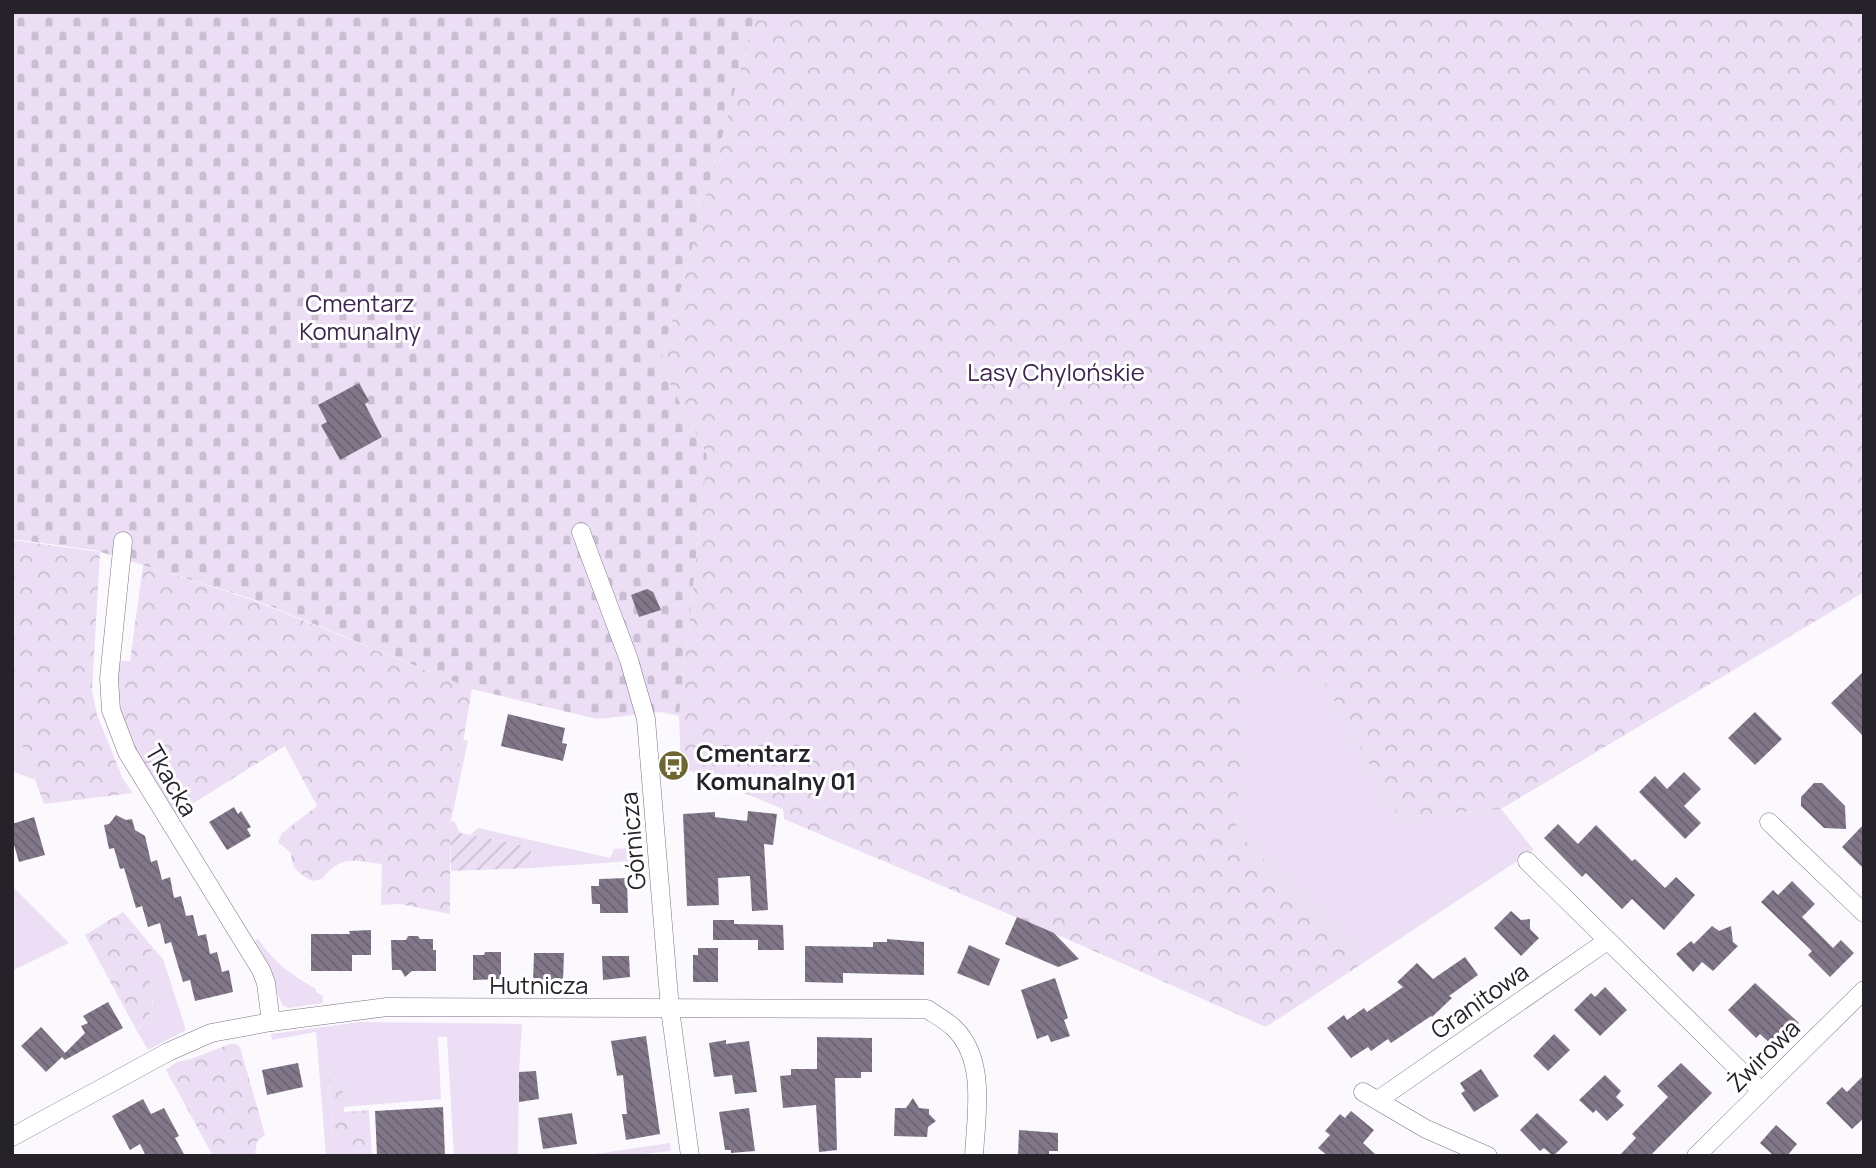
<svg xmlns="http://www.w3.org/2000/svg" width="1876" height="1168" viewBox="0 0 1876 1168" font-family="Manrope,sans-serif">
  <defs>
    <pattern id="forest-crowns" width="20" height="18" patternUnits="userSpaceOnUse" patternTransform="scale(1.75)"><rect width="20" height="18" fill="#ebdef5"/><path d="M2 6a3 3 0 1 1 6 0M12 15a3 3 0 1 1 6 0" fill="none" stroke="#c9bed2"/></pattern>
    <pattern id="cemetery-stones" width="16" height="16" patternUnits="userSpaceOnUse" patternTransform="scale(1.75)"><rect width="16" height="16" fill="#ebdef5"/><path d="M2 7V4a2 2 0 0 1 4 0v3zM10 15v-3a2 2 0 0 1 4 0v3z" fill="#c9bed2"/></pattern>
    <pattern id="garden-furrows" width="10" height="10" patternUnits="userSpaceOnUse" patternTransform="scale(1.75)"><rect width="10" height="10" fill="#ebdef5"/><path d="M-1 1l2-2M0 10L10 0M9 11l2-2" fill="none" stroke="#c9bed2"/></pattern>
    <pattern id="building-back-hatch" width="6" height="6" patternUnits="userSpaceOnUse" patternTransform="scale(1.75)"><rect width="6" height="6" fill="#817789"/><path d="M-1 5l2 2M0 0l6 6M5-1l2 2" fill="none" stroke="#696170"/></pattern>
  </defs>
  <rect width="100%" height="100%" fill="#fbf9fd"/>
  <g fill="#ebdef5">
    <path d="M1318 670 1399 817 1501 809 1534 850 1363 963 1236 831 1245 676Z"/>
    <path d="M30 683 14 722 35 780 12 771V691Z"/>
    <path d="M463 740 468 741 451 821 455 822 460 833 448 831Z"/>
    <path d="M478 828 610 858 614 849 630 848 641 851 644 860 532 868 531 847 470 835Z"/>
    <path d="M12 886 69 943 12 971Z"/>
    <path d="M258 939C273 962 293 976 316 989V992L323 996V1003L289 1008 283 1006 278 995 271 970 255 941Z"/>
    <path d="M154 949 163 959 186 1030 148 1050 137 1031 148 1016 153 1003 150 982 138 965V960Z"/>
    <path d="M359 1022 522 1024 519 1072 518 1156H454L447 1037H438L441 1099 343 1107 341 1066H328L334 1156H326L316 1032 272 1040 271 1034Z"/>
    <path d="M670 1143 671 1151 624 1156H581Z"/>
  </g>
  <g fill="url(#forest-crowns)">
    <path d="M756 12H1864V592L1501 809 1399 817 1318 671 1246 676 1236 831 1363 963 1266 1027 1058 935 784 819 783 809 681 767 679 716 707 455 660 365Z"/>
    <path d="M12 540 100 552 92 691 97 715 123 779 133 793 44 804 14 722 17 698 29 684 12 691Z"/>
    <path d="M143 565 253 600 472 689 448 830 450 831V914L400 904 381 905 382 864C353 861 342 854 322 879L312 881C299 873 291 869 291 853L278 842 282 833 317 806 285 746 176 814 172 811C150 775 116 732 116 688 116 679 119 670 120 661H130Z"/>
    <path d="M123 912 154 949 138 960V965C151 973 156 999 150 1012 147 1019 141 1024 137 1031L85 935Z"/>
    <path d="M230 1044H237L240 1047 265 1135 257 1141 255 1156H213L166 1070 177 1062 191 1059Z"/>
    <path d="M328 1066H341L344 1112 369 1110 372 1156H334Z"/>
  </g>
  <path fill="url(#cemetery-stones)" d="M12 12H756L660 365 707 455 679 716 661 712 597 719 472 689 253 599 94 550 12 539Z"/>
  <path fill="url(#garden-furrows)" d="M450 831 531 847 532 868 451 871Z"/>
  <g fill="url(#building-back-hatch)">
    <path d="M359 383 369 401 365 404 382 437 340 460 321 425 327 422 318 405Z"/>
    <path d="M647 589 653 592 661 610 639 617 631 595Z"/>
    <path d="M1864 671V737L1831 703Z"/>
    <path d="M1755 712 1782 739 1755 765 1728 738Z"/>
    <path d="M508 714 565 728 562 743 567 744 563 761 501 746Z"/>
    <path d="M1684 772 1701 789 1684 806 1701 823 1685 839 1639 792 1655 776 1667 789Z"/>
    <path d="M1814 783H1822L1845 806 1846 829 1824 828 1801 806V797Z"/>
    <path d="M234 807 238 814 241 811 251 827 247 829 251 836 227 850 209 822Z"/>
    <path d="M748 811 777 814 773 845 764 844 768 910 752 911 750 876 718 878 719 905 687 906 683 814 715 812V817L747 821Z"/>
    <path d="M116 815 126 820 132 819 135 830 145 836 151 862 157 860 162 880 170 877 174 898 181 896 186 916 193 915 198 936 206 934 210 954 217 952 222 972 229 970 233 992 195 1001 190 980 183 982 171 942 165 944 160 923 148 927 142 906 136 908 124 868 120 869 114 848 109 849 104 825 109 824Z"/>
    <path d="M34 817 45 855 19 862 12 838V824Z"/>
    <path d="M1558 824 1578 844 1596 825 1632 861 1635 859 1665 888 1676 877 1695 895 1664 930 1632 899 1622 909 1586 873 1582 877 1544 838Z"/>
    <path d="M1864 824V869L1842 847Z"/>
    <path d="M627 878 628 913H600V904H592L591 886H599V879Z"/>
    <path d="M1792 881 1815 904 1802 917 1833 948 1841 940 1854 953 1830 977 1808 955 1812 951 1761 902 1773 890 1778 895Z"/>
    <path d="M1511 911 1521 920 1530 919V929L1539 938 1521 956 1494 928Z"/>
    <path d="M1017 917 1054 933 1079 959 1058 967 1005 944Z"/>
    <path d="M713 920H734V924L783 925 784 950H758V940H713Z"/>
    <path d="M1712 926 1719 931 1731 926 1733 942 1738 946 1713 971 1702 962 1693 972 1676 954 1691 941 1694 944Z"/>
    <path d="M371 930V955H352V971H311V934H350L349 931Z"/>
    <path d="M408 936H418L420 939H433V950H436V971H412L405 977 401 970H392L391 940H406Z"/>
    <path d="M887 939 924 942V975L843 973V983L805 982V946L873 947V942H887Z"/>
    <path d="M969 945 1000 959 989 986 957 973Z"/>
    <path d="M698 948H718V982H693V955H698Z"/>
    <path d="M485 952H501V979L473 980V955H484Z"/>
    <path d="M534 953H564L563 982 533 983Z"/>
    <path d="M602 956H629L630 977 603 980Z"/>
    <path d="M1465 957 1478 975 1449 996 1452 998 1432 1017 1431 1016 1391 1043 1388 1039 1371 1051 1368 1047 1351 1058 1327 1028 1344 1015 1347 1020 1364 1008 1367 1012 1403 987 1397 982 1417 963 1433 979Z"/>
    <path d="M1055 978 1068 1018 1064 1020 1070 1036 1051 1042 1048 1035 1037 1039 1021 990Z"/>
    <path d="M1755 983 1799 1023 1774 1047 1760 1034 1756 1038 1728 1010Z"/>
    <path d="M1605 987 1627 1010 1600 1036 1574 1010 1591 993 1595 997Z"/>
    <path d="M108 1002 123 1028 65 1060 62 1057 46 1072 21 1046 41 1027 65 1053 85 1033 81 1026 88 1023 83 1016Z"/>
    <path d="M1554 1034 1570 1050 1548 1071 1533 1056Z"/>
    <path d="M646 1036 660 1134 626 1140 622 1114H627L623 1075 617 1076 611 1041Z"/>
    <path d="M817 1037 872 1038V1072H861V1078H835L837 1150 819 1152 816 1105 783 1108 780 1076 791 1075V1069H817Z"/>
    <path d="M726 1040V1044L749 1041 757 1092 735 1094 732 1075 714 1077 709 1043Z"/>
    <path d="M298 1063 303 1087 267 1095 262 1070Z"/>
    <path d="M1681 1063 1712 1093 1650 1156H1619L1636 1138 1632 1134 1668 1097 1657 1086Z"/>
    <path d="M1481 1069 1499 1096 1474 1112 1461 1093 1465 1091 1460 1083Z"/>
    <path d="M536 1071 539 1099 519 1102V1072Z"/>
    <path d="M1605 1075 1621 1091 1616 1097 1624 1105 1607 1121 1596 1110 1593 1113 1579 1100Z"/>
    <path d="M1864 1075V1118L1852 1129 1826 1103 1842 1087 1847 1092Z"/>
    <path d="M913 1098 919 1108 929 1109V1114L936 1121 928 1127 927 1137 894 1136 895 1108H906Z"/>
    <path d="M143 1099 151 1114 164 1108 179 1136 175 1138 185 1156H146L140 1144 130 1150 112 1116Z"/>
    <path d="M443 1107 445 1156H377L375 1111Z"/>
    <path d="M749 1108 755 1151 731 1153V1150H725L719 1112Z"/>
    <path d="M1351 1111 1374 1130 1363 1143 1377 1156H1328L1318 1148 1330 1135 1325 1131 1340 1114 1345 1118Z"/>
    <path d="M572 1113 577 1144 543 1149 538 1118Z"/>
    <path d="M1537 1113 1568 1142 1553 1156 1544 1148 1540 1151 1520 1130Z"/>
    <path d="M1776 1125 1797 1144 1787 1156H1774L1760 1143Z"/>
    <path d="M1019 1130 1058 1133V1151H1049V1156H1018Z"/>
  </g>
  <g fill="none" stroke-linecap="round" stroke-linejoin="round">
    <defs>
      <g id="street">
        <path d="M581 532 629 660 646 719 670 1009 690 1156"/>
        <path d="M123 541 109 678 111 710 127 752 261 970 266 983 271 1022"/>
        <path d="M1769 822 1864 913"/>
        <path d="M1527 861 1761 1091"/>
        <path d="M1363 1092 1426 1129 1488 1156"/>
        <path d="M1378 1100 1607 941"/>
        <path d="M12 1137 168 1052 211 1033 271 1022 387 1007 927 1009C936 1015 947 1021 954 1028 987 1060 976 1115 974 1156"/>
        <path d="M1696 1156 1864 990"/>
      </g>
    </defs>
    <use href="#street" stroke="#7d7384" stroke-width="19"/>
    <use href="#street" stroke="#fff" stroke-width="18"/>
  </g>
  <defs>
    <symbol id="bus-disc" viewBox="-11 -11 22 22"><circle r="9.5" fill="#6e6633" stroke="#fff"/><path d="M-5-6H5V4H4V6H2V4H-2V6H-4V4H-5ZM-3.5-4V0h7V-4ZM-3.5 1.2v1.5H-2V1.2ZM2 1.2v1.5H3.5V1.2Z" fill="#fff"/></symbol>
  </defs>
  <g fill-rule="evenodd">
    <use href="#bus-disc" x="656" y="748" width="35" height="35"/>
  </g>
  <g text-anchor="middle" dominant-baseline="central" stroke-width="6" stroke-linejoin="round" paint-order="stroke">
    <g font-size="24" fill="#3e254f" stroke="#fff">
      <text x="360" y="302">Cmentarz<tspan x="360" dy="28">Komunalny</tspan></text>
      <text x="1056" y="371">Lasy Chylońskie</text>
    </g>
    <g font-size="24" font-weight="bold" fill="#262229" stroke="#fff" text-anchor="start">
      <text x="696" y="752">Cmentarz<tspan x="696" dy="28">Komunalny 01</tspan></text>
    </g>
    <g font-size="24" fill="#262229" stroke="#fff">
      <text transform="translate(172 780) rotate(60)">Tkacka</text>
      <text transform="translate(632 841) rotate(-95)">Górnicza</text>
      <text x="539" y="984">Hutnicza</text>
      <text transform="translate(1479 1000) rotate(-35)">Granitowa</text>
      <text transform="translate(1763 1055) rotate(-45)">Żwirowa</text>
    </g>
  </g>
  <rect width="1876" height="1168" fill="none" stroke="#262229" stroke-width="28"/>
</svg>
